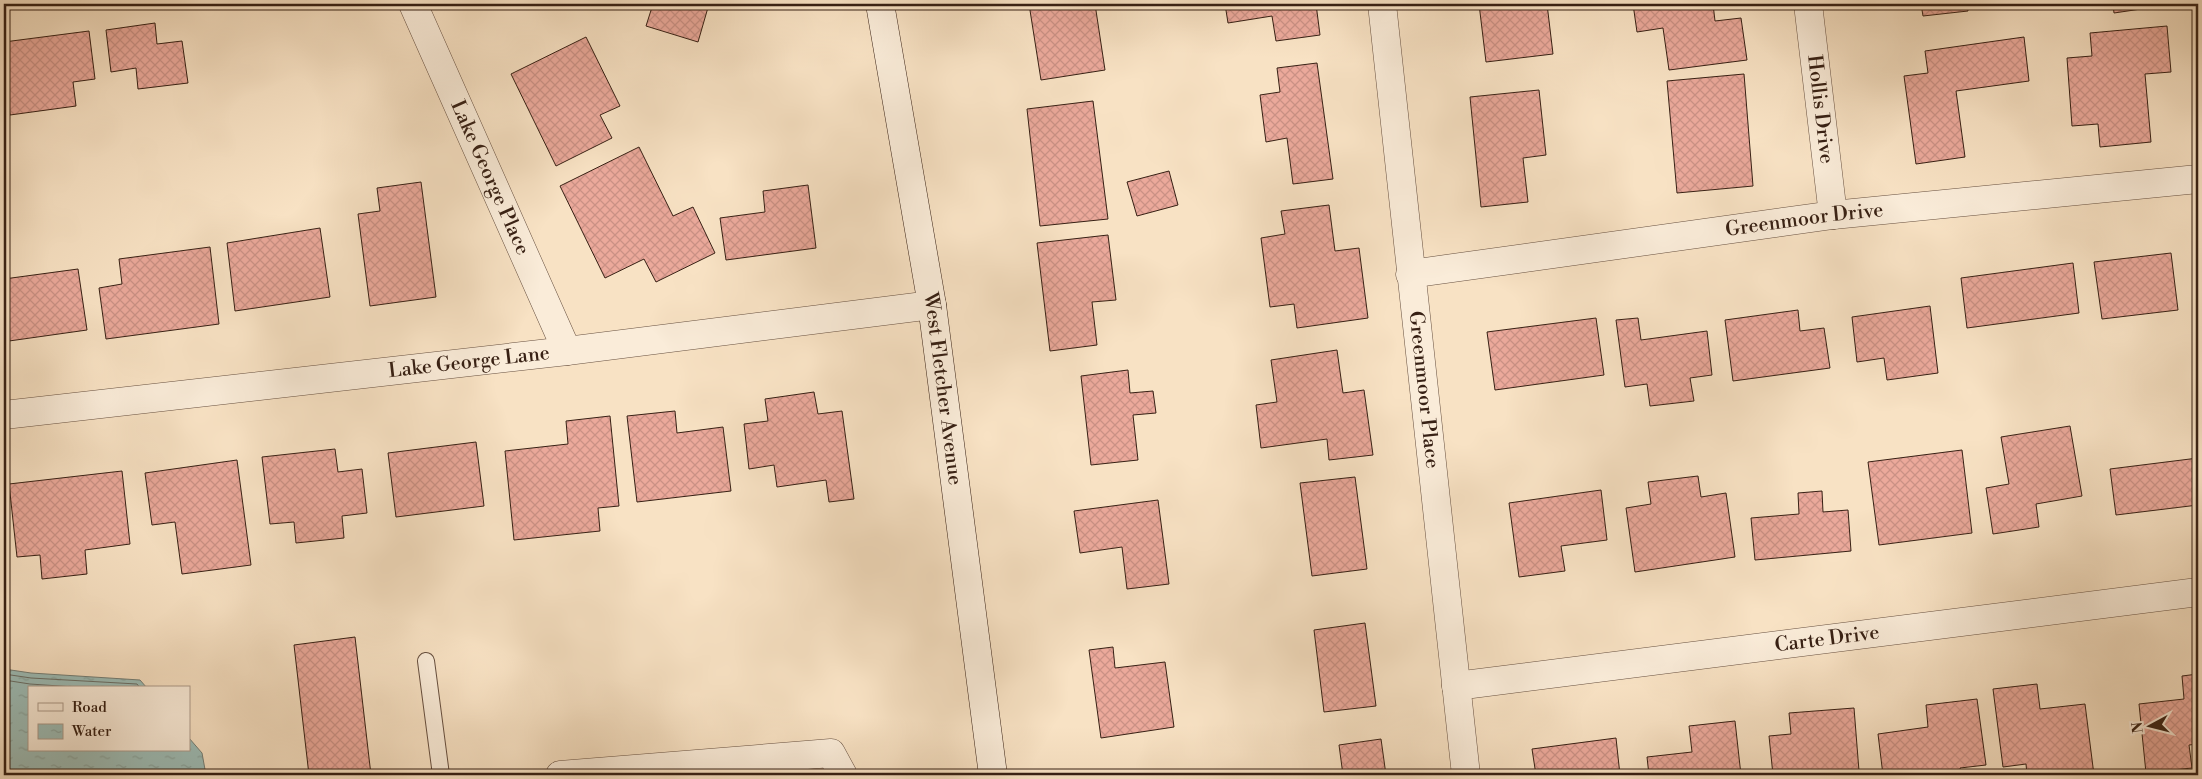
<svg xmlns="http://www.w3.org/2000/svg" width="2202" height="779" viewBox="0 0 2202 779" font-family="'Libre Bodoni',serif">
  <defs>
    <pattern id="water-ripples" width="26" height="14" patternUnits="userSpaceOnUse" patternTransform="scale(1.25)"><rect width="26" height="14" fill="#9dbdb7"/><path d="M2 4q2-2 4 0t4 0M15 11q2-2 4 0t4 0" fill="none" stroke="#88a29c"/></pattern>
    <pattern id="building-cross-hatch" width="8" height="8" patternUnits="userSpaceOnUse" patternTransform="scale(1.25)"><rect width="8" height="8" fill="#eba99b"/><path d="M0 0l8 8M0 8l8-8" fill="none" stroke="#ca9185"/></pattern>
  </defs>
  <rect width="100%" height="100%" fill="#f8e2c4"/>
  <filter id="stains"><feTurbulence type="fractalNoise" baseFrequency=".004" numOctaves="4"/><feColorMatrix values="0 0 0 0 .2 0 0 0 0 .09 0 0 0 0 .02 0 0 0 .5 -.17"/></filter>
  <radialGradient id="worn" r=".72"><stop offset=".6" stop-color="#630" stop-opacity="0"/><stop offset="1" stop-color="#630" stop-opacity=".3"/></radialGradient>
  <path fill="url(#water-ripples)" stroke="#747e76" d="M4 669 31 673 140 680 147 688H29V750H189V738L202 753 206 775H4Z"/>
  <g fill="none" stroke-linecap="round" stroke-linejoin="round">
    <g stroke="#6a6e66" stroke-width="1">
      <path d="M4 674 31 678 137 684 140 688"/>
      <path d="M4 680 30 684 89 688"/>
    </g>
  </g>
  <g fill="url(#building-cross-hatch)" stroke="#372014">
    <path d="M653 4H709L698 42 646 26Z"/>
    <path d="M1029 4H1095L1105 70 1041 80Z"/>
    <path d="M1225 4H1316L1320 35 1276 41 1272 16 1228 23Z"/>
    <path d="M1479 4H1547L1553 54 1486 62Z"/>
    <path d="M1633 4H1713L1715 21 1741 18 1747 60 1669 70 1663 28 1637 32Z"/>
    <path d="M1921 4H1967L1968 11 1923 16Z"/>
    <path d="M2113 4H2167L2168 5 2114 13Z"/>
    <path d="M155 23 157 44 182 41 188 83 138 89 136 68 111 72 106 30Z"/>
    <path d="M2167 26 2171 72 2145 74 2151 142 2100 147 2098 124 2072 126 2067 58 2092 56 2090 33Z"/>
    <path d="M89 31 95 79 73 82 76 106 10 115 7 91 4 92V42Z"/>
    <path d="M586 37 620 106 600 115 612 138 556 166 511 74Z"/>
    <path d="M2024 37 2029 81 1956 91 1965 157 1916 164 1904 76 1928 73 1925 51Z"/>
    <path d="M1317 63 1333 179 1293 184 1287 138 1266 142 1260 95 1280 92 1277 68Z"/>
    <path d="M1744 74 1753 186 1677 193 1667 81Z"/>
    <path d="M1539 90 1546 155 1523 158 1528 202 1481 207 1470 97Z"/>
    <path d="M1093 101 1108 219 1040 226 1027 109Z"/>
    <path d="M639 147 673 216 693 207 715 253 656 282 644 259 605 278 560 186Z"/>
    <path d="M1169 171 1178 205 1137 216 1127 182Z"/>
    <path d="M421 182 436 297 370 306 358 214 380 211 377 188Z"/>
    <path d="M808 185 816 248 726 260 720 218 765 212 763 191Z"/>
    <path d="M1329 205 1335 251 1359 248 1368 318 1297 328 1294 304 1270 307 1261 238 1285 234 1281 211Z"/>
    <path d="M320 228 330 297 235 311 227 243Z"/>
    <path d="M1108 235 1116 300 1092 302 1097 345 1050 351 1037 243Z"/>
    <path d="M210 247 219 324 106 339 99 288 122 284 119 259Z"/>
    <path d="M2171 253 2178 310 2102 319 2094 262Z"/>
    <path d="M2073 263 2079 313 1967 328 1961 278Z"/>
    <path d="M78 269 87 330 9 341 4 308V279Z"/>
    <path d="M1930 306 1938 373 1887 380 1884 358 1857 362 1852 317Z"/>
    <path d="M1798 310 1800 331 1824 328 1830 368 1733 381 1725 320Z"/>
    <path d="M1596 318 1604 375 1495 390 1487 332Z"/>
    <path d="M1638 318 1641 340 1707 331 1712 375 1690 378 1694 401 1650 406 1647 384 1625 387 1616 320Z"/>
    <path d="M1337 350 1343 393 1364 390 1373 455 1329 460 1327 439 1261 448 1256 405 1277 402 1271 360Z"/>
    <path d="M1128 370 1130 393 1153 391 1156 413 1133 415 1138 460 1091 465 1081 376Z"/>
    <path d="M814 392 818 414 842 411 854 499 829 502 826 480 777 487 774 465 749 469 744 424 768 421 765 399Z"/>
    <path d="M675 411 677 433 723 427 731 491 637 502 627 416Z"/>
    <path d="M610 416 619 506 598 508 600 531 514 540 505 451 568 444 566 421Z"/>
    <path d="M2070 426 2082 496 2036 504 2039 527 1993 534 1986 488 2009 484 2001 437Z"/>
    <path d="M476 442 484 506 396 517 388 453Z"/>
    <path d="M335 449 338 472 362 469 367 513 342 516 344 538 296 543 294 522 270 524 262 457Z"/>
    <path d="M1962 450 1972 533 1879 545 1868 462Z"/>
    <path d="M2198 458V505L2116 515 2110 469Z"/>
    <path d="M237 460 251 565 182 574 175 522 152 525 145 473Z"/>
    <path d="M122 471 130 544 85 550 87 574 42 579 40 555 17 557 9 484Z"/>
    <path d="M1698 476 1701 497 1726 493 1735 557 1635 572 1626 508 1651 504 1648 482Z"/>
    <path d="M1355 477 1367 569 1312 576 1300 483Z"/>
    <path d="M1601 490 1607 540 1561 546 1565 571 1519 577 1509 503Z"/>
    <path d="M1822 491 1823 512 1848 510 1851 551 1755 560 1751 518 1799 514 1798 493Z"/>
    <path d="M1158 500 1169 584 1127 589 1122 547 1080 553 1074 511Z"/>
    <path d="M1365 623 1376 706 1324 712 1314 630Z"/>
    <path d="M355 637 371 775H309L294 645Z"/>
    <path d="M1113 647 1115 668 1165 662 1174 727 1101 738 1089 650Z"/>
    <path d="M2198 674V744L2189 745 2192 768 2146 773 2139 704 2184 699 2182 676Z"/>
    <path d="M2037 684 2040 709 2085 704 2094 775H2027L2026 764 2003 767 1993 689Z"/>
    <path d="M1977 699 1986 765 1960 768 1961 775H1883L1878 734 1928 727 1926 705Z"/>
    <path d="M1854 708 1859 771 1806 775H1773L1769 736 1791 734 1789 713Z"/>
    <path d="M1735 721 1741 775H1649L1647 757 1692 752 1689 726Z"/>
    <path d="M1616 738 1620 775H1536L1532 749Z"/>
    <path d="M1381 739 1386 775H1343L1339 745Z"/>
  </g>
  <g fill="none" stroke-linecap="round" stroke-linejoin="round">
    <defs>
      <path id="service" d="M426 661 441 775"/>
      <g id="minor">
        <path id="s1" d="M413 4 567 351"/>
        <path id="s2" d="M1382 4 1466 775"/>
        <path id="s3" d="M1808 4 1833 215"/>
        <path id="s4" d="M1410 274 1833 215 2198 179"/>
        <path id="s5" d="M4 415 567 351 932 305"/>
        <path id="s6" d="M1456 686 2198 592"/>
        <path d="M560 775 831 753 843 775"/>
      </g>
      <g id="secondary">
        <path id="s7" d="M880 4 932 305 993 775"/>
      </g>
    </defs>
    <use href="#service" stroke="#675040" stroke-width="18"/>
    <use href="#minor" stroke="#675040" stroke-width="29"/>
    <use href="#secondary" stroke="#372014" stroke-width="29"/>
    <use href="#service" stroke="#faecd9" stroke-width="16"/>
    <use href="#minor" stroke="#faecd9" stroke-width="28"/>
    <use href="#secondary" stroke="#faecd9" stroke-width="28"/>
  </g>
  <g text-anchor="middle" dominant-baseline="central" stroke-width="5" stroke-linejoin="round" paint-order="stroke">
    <g font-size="20" fill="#372014" stroke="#faecd9">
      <text stroke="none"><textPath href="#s3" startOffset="106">Hollis Drive</textPath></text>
      <text stroke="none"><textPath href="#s1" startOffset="190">Lake George Place</textPath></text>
      <text stroke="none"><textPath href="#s4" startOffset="398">Greenmoor Drive</textPath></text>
      <text stroke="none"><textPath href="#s5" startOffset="468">Lake George Lane</textPath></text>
      <text stroke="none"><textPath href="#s7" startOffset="390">West Fletcher Avenue</textPath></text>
      <text stroke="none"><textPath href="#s2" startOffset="388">Greenmoor Place</textPath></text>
      <text stroke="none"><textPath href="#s6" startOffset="374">Carte Drive</textPath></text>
    </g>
  </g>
  <rect width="2202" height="779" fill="none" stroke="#f8e2c4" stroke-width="20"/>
  <rect x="5" y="5" width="2192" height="769" fill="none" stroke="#372014" stroke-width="2.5"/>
  <rect x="10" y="10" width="2182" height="759" fill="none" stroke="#372014"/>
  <rect x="28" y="686" width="162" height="65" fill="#faecd9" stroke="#ac9a8a"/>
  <rect x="38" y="703" width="25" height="8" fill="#faecd9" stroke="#ac9a8a"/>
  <text x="72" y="712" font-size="15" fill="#372014">Road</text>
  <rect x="38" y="724" width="25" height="15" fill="url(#water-ripples)" stroke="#ac9a8a"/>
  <text x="72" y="736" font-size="15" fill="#372014">Water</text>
  <g transform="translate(2150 726) rotate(263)" stroke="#faecd9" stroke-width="4" paint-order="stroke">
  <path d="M0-4L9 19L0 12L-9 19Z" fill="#372014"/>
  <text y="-8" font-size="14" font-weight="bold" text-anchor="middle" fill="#372014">N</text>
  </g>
  <rect width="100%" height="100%" filter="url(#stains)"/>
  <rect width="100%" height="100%" fill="url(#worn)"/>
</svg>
